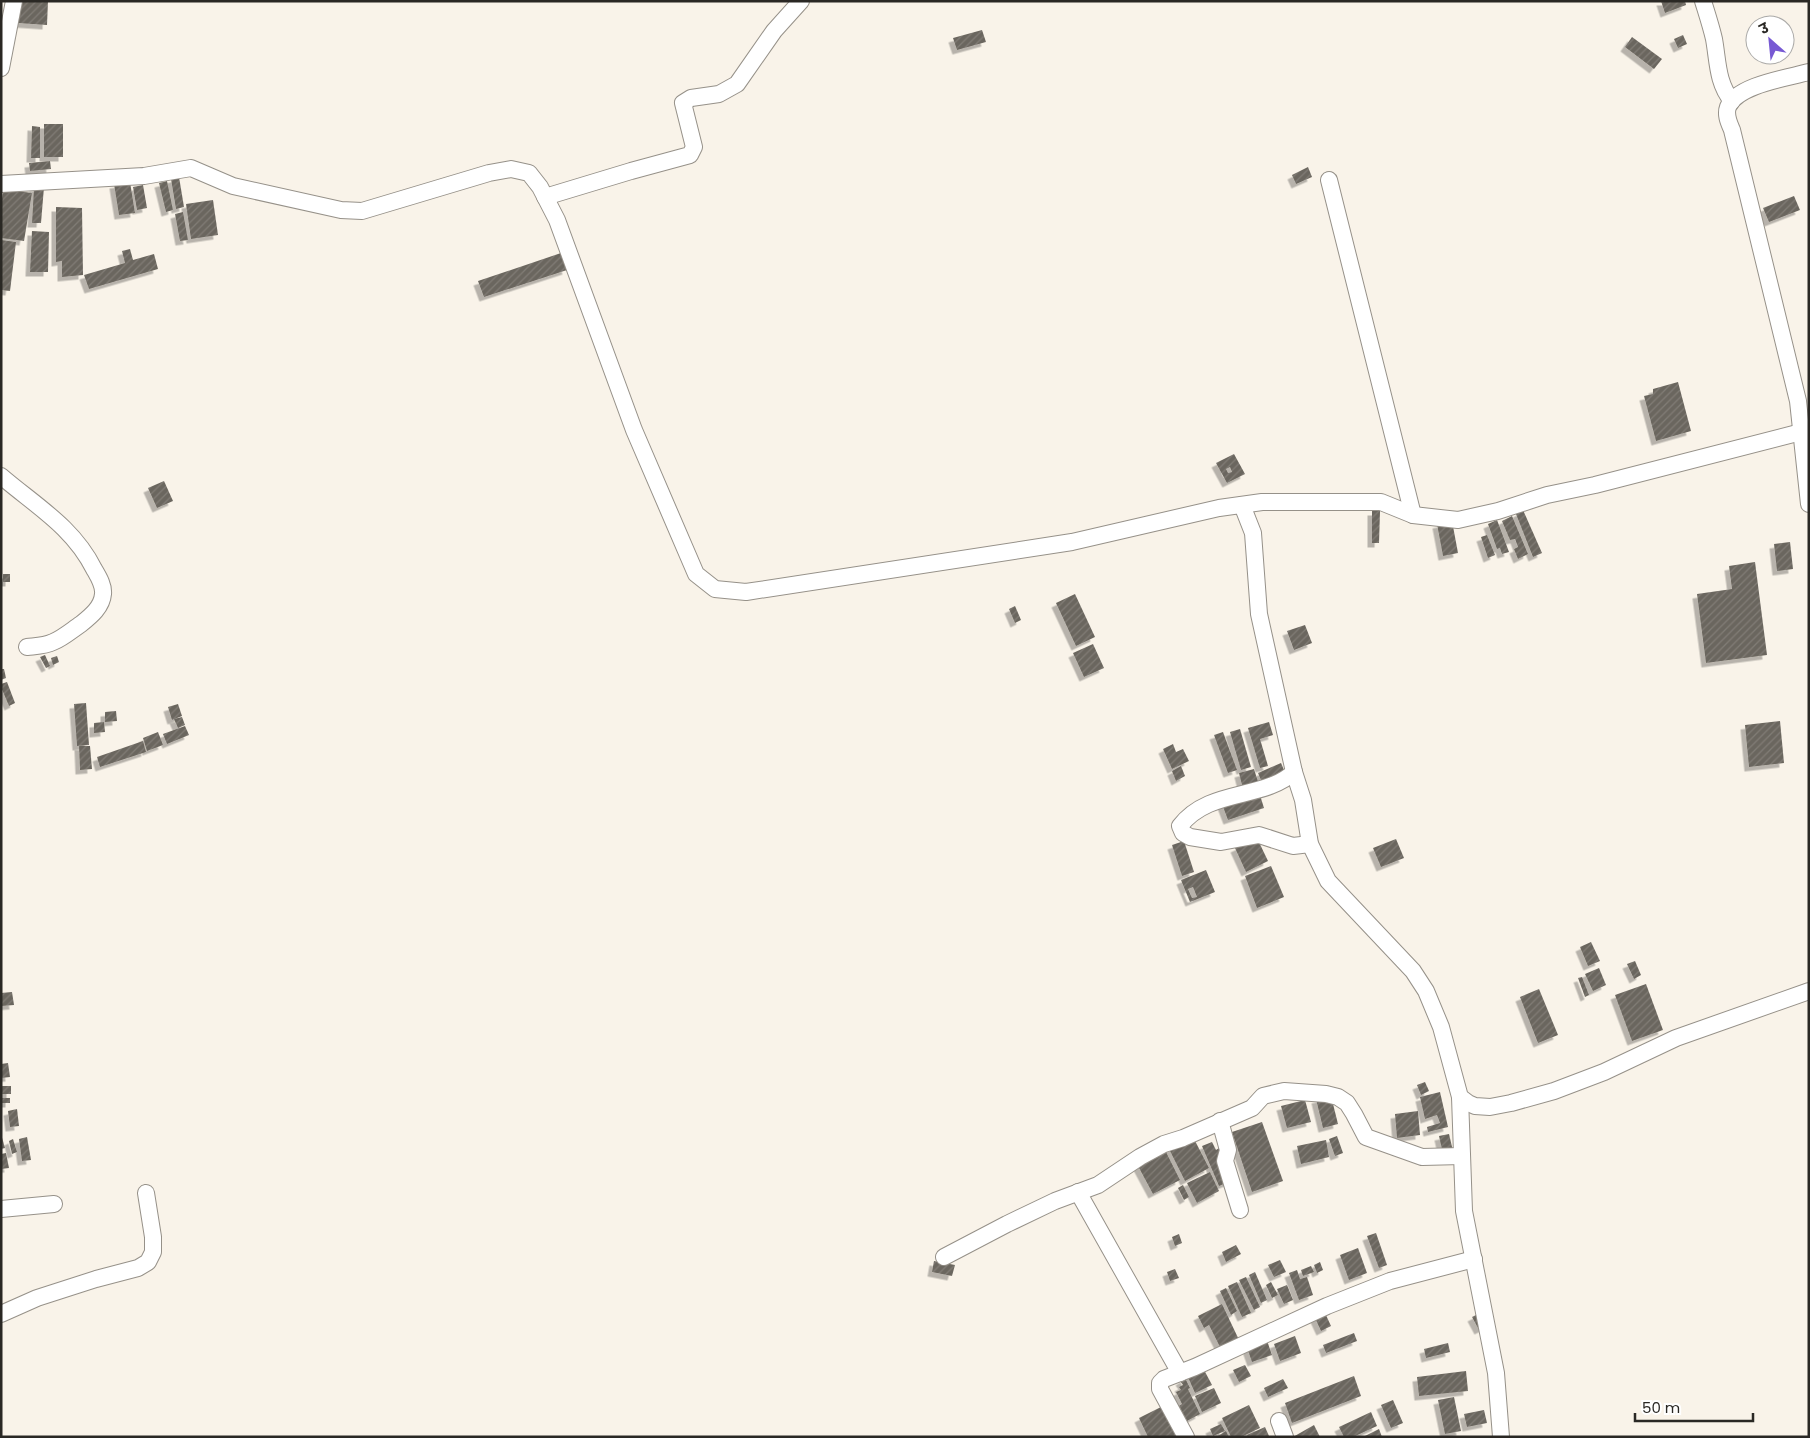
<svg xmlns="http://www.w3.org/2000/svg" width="1810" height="1438" viewBox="0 0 1810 1438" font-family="Poppins,'Noto Sans Devanagari',sans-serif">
  <defs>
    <pattern id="building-hatch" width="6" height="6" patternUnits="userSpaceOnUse" patternTransform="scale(1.25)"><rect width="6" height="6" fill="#6b665e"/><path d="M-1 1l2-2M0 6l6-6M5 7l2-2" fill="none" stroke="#807c76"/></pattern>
    <filter id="shadow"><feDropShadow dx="-4.5" dy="4.5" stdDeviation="0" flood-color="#0004"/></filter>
  </defs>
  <rect width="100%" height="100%" fill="#f9f3e9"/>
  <g fill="url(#building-hatch)" fill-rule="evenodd" filter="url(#shadow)">
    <path d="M19 1H48L47 25 18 23Z"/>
    <path d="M1661 1H1685L1686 5 1665 13Z"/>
    <path d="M982 30 986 42 957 50 953 38Z"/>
    <path d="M1683 35 1687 44 1678 48 1674 39Z"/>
    <path d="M1632 37 1662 59 1654 69 1625 47Z"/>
    <rect x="44" y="124" width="19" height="33"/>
    <path d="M32 126 40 127V158H31Z"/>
    <path d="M50 161 51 169 30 171 29 163Z"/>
    <path d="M1308 167 1312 177 1296 184 1292 175Z"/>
    <path d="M179 177 184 207 176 209 171 179Z"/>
    <path d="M167 181 173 210 166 212 159 183Z"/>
    <path d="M130 182 135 213 119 215 114 184Z"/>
    <path d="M143 185 147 208 137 210 133 187Z"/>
    <path d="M34 187H44L41 223H32Z"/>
    <path d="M4 189 32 193 24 241 1 238V204Z"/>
    <path d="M1794 196 1800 210 1769 222 1763 208Z"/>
    <path d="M213 200 218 235 191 239 186 204Z"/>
    <path d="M56 207 82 208 83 275 62 277V261L56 262Z"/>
    <path d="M183 212 188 240 180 241 175 214Z"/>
    <path d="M32 231 49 232 48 272H30Z"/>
    <path d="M1 240 16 242 10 291 1 290Z"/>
    <path d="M130 249 133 260 154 254 158 269 89 289 84 275 125 263 122 251Z"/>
    <path d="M561 253 567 270 484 297 478 281Z"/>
    <path d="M1678 382 1691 431 1656 441 1644 396 1653 394V389Z"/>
    <path d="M1234 454 1245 474 1227 483 1216 463ZM1230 467 1232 472 1228 473 1226 469Z"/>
    <path d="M164 481 173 501 157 508 148 488Z"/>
    <path d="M1523 510 1542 553 1533 557 1516 514Z"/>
    <path d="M1372 511H1380L1379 543H1372Z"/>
    <path d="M1512 516 1528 554 1518 559 1514 549 1518 547 1515 539 1510 540 1502 521Z"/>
    <path d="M1497 520 1509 552 1502 554 1500 548 1497 549 1488 524Z"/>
    <path d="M1452 521 1458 553 1443 556 1437 524Z"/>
    <path d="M1487 535 1495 555 1488 558 1481 537Z"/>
    <path d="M1790 542 1793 569 1777 571 1774 544Z"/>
    <path d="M1755 562 1767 655 1706 663 1697 594 1732 589 1729 566Z"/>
    <rect x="3" y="574" width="7" height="8"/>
    <path d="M1075 594 1095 637 1076 646 1056 603Z"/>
    <path d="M1015 606 1021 620 1015 623 1009 609Z"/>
    <path d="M1305 625 1312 643 1294 650 1287 631Z"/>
    <path d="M1093 644 1104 668 1084 677 1073 653Z"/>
    <path d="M45 655 50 666 46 668 40 657Z"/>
    <path d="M57 656 59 662 53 665 51 658Z"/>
    <path d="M1 669H4L6 678 1 680Z"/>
    <path d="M7 682 15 703 9 706 1 687V684Z"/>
    <path d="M86 703 89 745 77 746 74 704Z"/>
    <path d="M178 704 182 716 172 720 168 707Z"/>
    <path d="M116 711 117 721 105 722V712Z"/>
    <path d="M182 717 185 725 178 728 174 719Z"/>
    <path d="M1780 721 1784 763 1749 767 1745 725Z"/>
    <path d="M104 722 105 732 94 733V723Z"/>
    <path d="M1269 722 1273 735 1260 739 1268 766 1260 768 1248 728Z"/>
    <path d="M185 726 189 735 167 744 163 734Z"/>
    <path d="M1240 729 1251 767 1241 770 1230 732Z"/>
    <path d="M158 732 163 745 147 751 143 738Z"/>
    <path d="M1223 732 1237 770 1228 773 1214 735Z"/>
    <path d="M143 741 146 752 100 767 97 757Z"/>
    <path d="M1173 744 1176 752 1183 749 1189 761 1172 769 1163 749Z"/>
    <path d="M79 746H90L92 769 80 770Z"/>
    <path d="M1281 763 1287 777 1264 787 1258 773Z"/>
    <path d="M1181 766 1185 776 1176 781 1172 771Z"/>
    <path d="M1254 769 1260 788 1244 793 1239 773Z"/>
    <path d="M1259 792 1264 808 1228 820 1222 804Z"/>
    <path d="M1257 838 1268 861 1246 872 1235 848Z"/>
    <path d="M1396 839 1404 858 1381 867 1373 848Z"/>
    <path d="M1184 841 1194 872 1182 876 1172 845Z"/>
    <path d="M1271 866 1284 897 1257 908 1245 876Z"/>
    <path d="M1206 870 1215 892 1190 902 1181 880ZM1193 887 1197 897 1192 898 1188 889Z"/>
    <path d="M1591 942 1600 961 1588 966 1580 947Z"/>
    <path d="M1635 961 1641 975 1634 979 1627 964Z"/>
    <path d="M1599 968 1606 985 1593 991 1585 974Z"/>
    <path d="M1582 977 1589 995 1585 997 1578 978Z"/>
    <path d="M1646 984 1663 1030 1632 1041 1615 995Z"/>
    <path d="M1539 989 1558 1035 1538 1043 1520 997Z"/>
    <path d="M12 992 14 1005 1 1006V993Z"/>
    <path d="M8 1063 10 1077 1 1078V1064Z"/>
    <path d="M1425 1082 1429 1091 1421 1095 1417 1085Z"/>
    <rect x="1" y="1086" width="10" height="8"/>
    <path d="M1440 1092 1448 1127 1428 1132 1427 1127 1440 1123 1437 1115 1425 1119 1420 1097Z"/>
    <path d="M1331 1096 1338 1124 1323 1128 1316 1099Z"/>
    <rect x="1" y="1098" width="9" height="5"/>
    <path d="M1305 1100 1311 1122 1287 1128 1281 1106Z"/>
    <path d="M17 1109 19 1126 10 1127 8 1111Z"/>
    <path d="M1418 1111 1420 1135 1397 1138 1395 1114Z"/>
    <path d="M1262 1122 1283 1181 1252 1192 1232 1132Z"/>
    <path d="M1 1134 5 1148 1 1149Z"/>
    <path d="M1449 1134 1453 1151 1443 1154 1439 1136Z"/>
    <path d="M1337 1136 1343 1153 1335 1156 1329 1139Z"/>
    <path d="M27 1137 31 1160 22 1161 19 1139Z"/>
    <path d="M1193 1137 1209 1168 1185 1181 1169 1149Z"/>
    <path d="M13 1139 17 1152 12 1154 9 1141Z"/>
    <path d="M1326 1140 1329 1157 1301 1164 1297 1146Z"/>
    <path d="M1212 1142 1216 1150 1219 1148 1229 1182 1219 1186 1202 1146Z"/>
    <path d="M1166 1152 1180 1180 1153 1194 1138 1166Z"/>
    <path d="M6 1153 9 1168 1 1169V1154Z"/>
    <path d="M1210 1172 1219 1191 1197 1203 1187 1183Z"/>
    <path d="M1183 1185 1189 1197 1184 1200 1178 1188Z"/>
    <path d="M1376 1233 1387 1265 1379 1268 1367 1236Z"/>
    <path d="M1179 1234 1182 1243 1175 1246 1172 1237Z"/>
    <path d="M1236 1245 1241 1254 1226 1262 1222 1252Z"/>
    <path d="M1358 1248 1367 1273 1349 1280 1340 1255Z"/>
    <path d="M1280 1260 1286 1272 1274 1277 1268 1265Z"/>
    <path d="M934 1261 955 1265 952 1276 932 1272Z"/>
    <path d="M1320 1262 1323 1270 1317 1273 1314 1265Z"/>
    <path d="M1311 1266 1314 1272 1303 1276 1301 1270Z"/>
    <path d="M1175 1269 1179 1278 1170 1281 1167 1272Z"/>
    <path d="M1297 1270 1300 1279 1307 1277 1313 1295 1299 1300 1289 1273Z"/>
    <path d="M1255 1272 1267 1300 1261 1303 1249 1275Z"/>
    <path d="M1246 1277 1260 1307 1254 1310 1239 1280Z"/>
    <path d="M1237 1282 1251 1313 1242 1317 1228 1286Z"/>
    <path d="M1271 1282 1278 1295 1272 1298 1266 1285Z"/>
    <path d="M1287 1285 1293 1300 1284 1304 1277 1289Z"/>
    <path d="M1226 1288 1237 1311 1231 1315 1220 1291Z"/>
    <path d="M1222 1304 1240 1342 1222 1351 1209 1325 1204 1328 1198 1316Z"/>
    <path d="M1325 1313 1331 1326 1321 1331 1315 1318Z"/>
    <path d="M1478 1314 1485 1327 1479 1330 1472 1317Z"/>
    <path d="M1264 1332 1272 1355 1252 1362 1244 1339Z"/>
    <path d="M1354 1333 1357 1341 1326 1353 1323 1345Z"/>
    <path d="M1295 1336 1301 1353 1280 1361 1274 1344Z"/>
    <path d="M1448 1343 1450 1352 1426 1358 1424 1349Z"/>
    <path d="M1245 1365 1251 1376 1239 1382 1233 1370Z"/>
    <path d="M1203 1368 1212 1385 1195 1393 1187 1375Z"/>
    <path d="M1466 1371 1468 1391 1419 1396 1417 1377Z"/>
    <path d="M1354 1376 1361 1396 1292 1423 1285 1403Z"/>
    <path d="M1185 1378 1190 1388 1188 1389 1200 1414 1187 1421 1179 1406 1182 1404 1176 1392 1181 1390 1179 1387 1183 1385 1180 1381Z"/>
    <path d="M1283 1379 1288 1388 1268 1397 1264 1388Z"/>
    <path d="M1214 1388 1221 1403 1202 1412 1195 1396Z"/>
    <path d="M1454 1397 1461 1431 1445 1434 1438 1400Z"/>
    <path d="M1393 1400 1403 1423 1391 1428 1381 1405Z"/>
    <path d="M1167 1404 1183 1437H1148L1139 1418Z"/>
    <path d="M1249 1405 1260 1428 1241 1437H1231L1222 1418Z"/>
    <path d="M1484 1410 1487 1423 1467 1427 1464 1414Z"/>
    <path d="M1371 1412 1377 1426 1353 1437H1344L1339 1427Z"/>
    <path d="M1221 1424 1225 1431 1213 1436 1210 1429Z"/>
    <path d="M1314 1425 1320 1437H1293Z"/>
    <path d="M1265 1427 1269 1436 1248 1437 1247 1435Z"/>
    <path d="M1379 1429 1382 1437H1363Z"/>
    <path d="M1226 1431 1229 1437H1216Z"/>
  </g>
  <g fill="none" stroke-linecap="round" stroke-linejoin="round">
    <defs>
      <g id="minor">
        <path d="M1703 1C1707 14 1711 26 1714 39 1718 61 1717 83 1732 101"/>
        <path d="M1 68 14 1"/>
        <path d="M1809 72C1787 78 1737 85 1728 107 1725 115 1729 123 1732 130L1798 401 1809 504"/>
        <path d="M1329 180 1413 515"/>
        <path d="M1 184 144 176 191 168 233 186 341 210 362 211 489 173 511 169 529 173 540 187 557 220 634 430 696 574 715 589 746 592 1072 542 1219 508 1262 502H1381L1413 515 1458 520 1498 511 1547 495 1595 485 1809 430"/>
        <path d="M545 197 631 171 690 155 694 147 683 103 691 98 719 94 737 84 774 31 801 1"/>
        <path d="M1 476C36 506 73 527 94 569 98 576 104 585 103 594 102 607 91 616 81 624 72 630 63 638 53 642 45 646 35 646 27 647"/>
        <path d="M1242 505 1253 533 1259 614 1294 772 1303 800 1310 844 1328 881 1413 971 1426 991 1441 1027 1460 1097 1468 1103 1475 1106 1490 1107 1511 1103 1554 1091 1604 1072 1676 1038 1809 991"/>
        <path d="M1294 772C1264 800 1209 788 1180 826L1183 833 1190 837 1221 842 1259 835 1293 846 1310 844"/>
        <path d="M1460 1097 1464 1211 1496 1373 1501 1437"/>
        <path d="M1220 1121 1228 1150 1225 1161 1240 1210"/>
        <path d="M1078 1192 1180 1373"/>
        <path d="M1 1209 54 1204"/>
        <path d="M944 1257 1007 1224 1055 1201 1098 1185 1140 1157 1164 1144 1183 1138 1252 1108 1263 1096 1284 1091 1326 1094 1338 1097 1347 1103 1354 1114 1366 1137 1422 1157 1462 1156"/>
        <path d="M1 1314 37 1298 96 1279 138 1268 148 1262 153 1252V1237L146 1193"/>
        <path d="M1279 1421 1285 1437"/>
        <path d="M1186 1437 1160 1389V1383L1164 1379 1195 1367 1327 1306 1390 1281 1474 1259"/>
      </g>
    </defs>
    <use href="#minor" stroke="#969189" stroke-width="18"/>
    <use href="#minor" stroke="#fff" stroke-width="16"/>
  </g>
  <rect width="1810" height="1438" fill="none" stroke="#2a2824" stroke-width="5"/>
  <g transform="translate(1770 40) rotate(333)"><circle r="24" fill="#ffffff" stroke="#aaa9a7"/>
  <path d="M0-4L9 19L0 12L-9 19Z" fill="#7759d3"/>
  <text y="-8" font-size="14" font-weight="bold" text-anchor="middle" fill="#2a2824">उ</text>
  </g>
  <path d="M1635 1413v8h118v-8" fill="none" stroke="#2a2824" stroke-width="2.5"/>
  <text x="1642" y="1413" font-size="15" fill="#2a2824" stroke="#ffffff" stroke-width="4" paint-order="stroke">50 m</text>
</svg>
